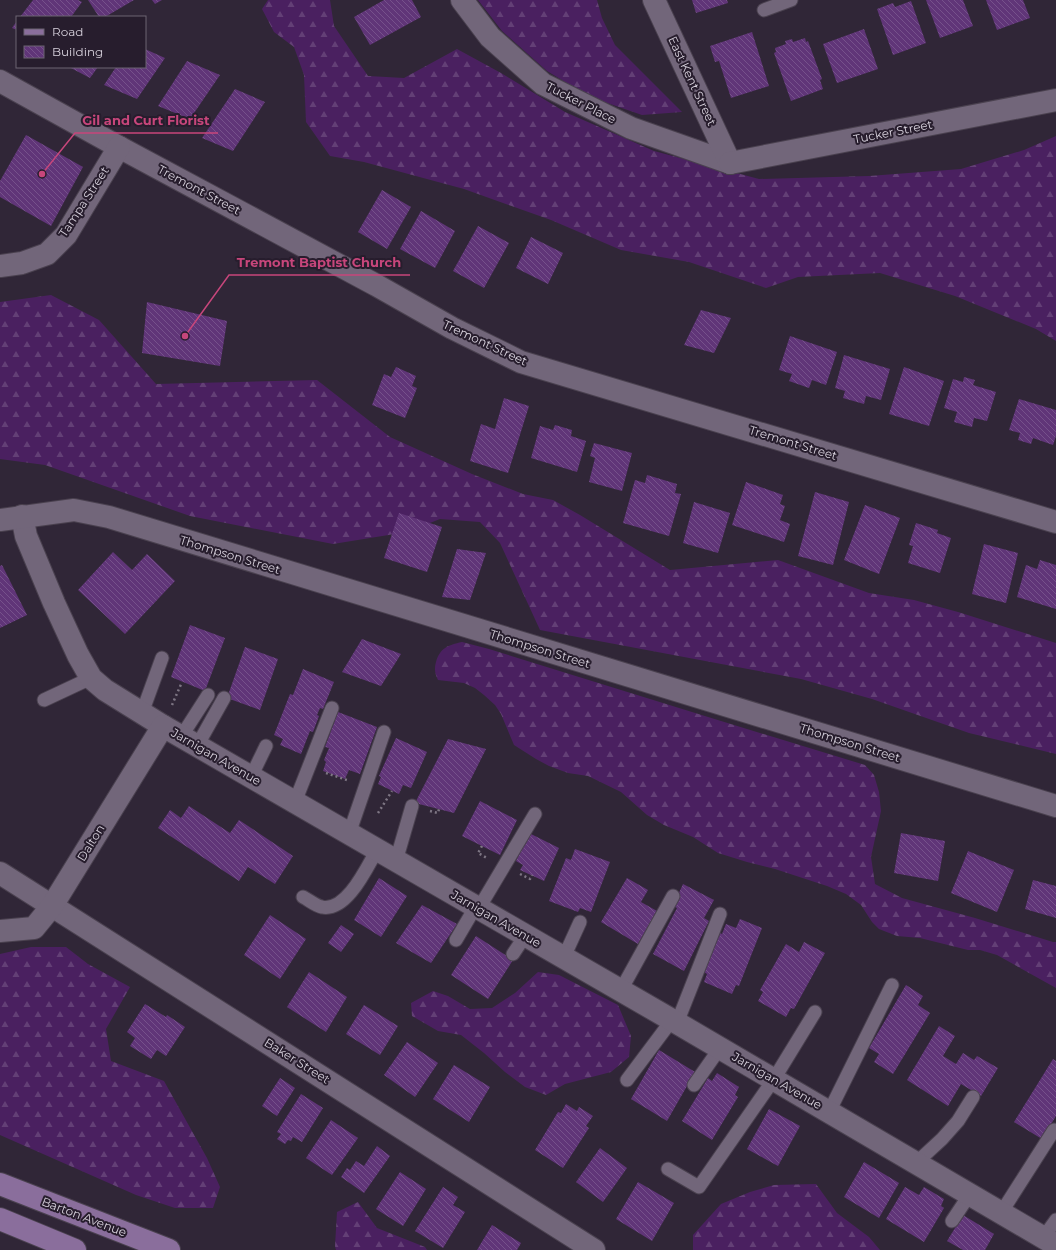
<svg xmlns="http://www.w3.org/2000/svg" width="1056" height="1250" font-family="Montserrat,sans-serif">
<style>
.forest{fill:url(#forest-firs)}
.building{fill:url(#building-back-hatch)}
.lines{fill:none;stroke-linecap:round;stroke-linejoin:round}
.lane-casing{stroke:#4a414f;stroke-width:15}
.street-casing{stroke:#4a414f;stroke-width:24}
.primary-casing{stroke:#4a414f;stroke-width:24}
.path{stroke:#7e7684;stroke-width:2.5;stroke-dasharray:2 3;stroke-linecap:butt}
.lane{stroke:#72667a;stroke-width:13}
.street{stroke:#72667a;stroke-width:22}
.primary{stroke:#8a6e9c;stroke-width:22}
.labels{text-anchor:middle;stroke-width:4;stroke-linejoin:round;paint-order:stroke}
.street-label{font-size:12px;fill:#d7d1dc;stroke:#271d2d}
.leader{fill:none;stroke:#c7467b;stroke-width:1.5}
.callout-dot{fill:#c7467b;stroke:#271d2d;stroke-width:1.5}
.callout-label{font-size:13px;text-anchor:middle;font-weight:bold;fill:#c7467b;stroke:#271d2d;stroke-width:4;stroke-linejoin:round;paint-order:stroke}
</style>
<defs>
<pattern id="forest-firs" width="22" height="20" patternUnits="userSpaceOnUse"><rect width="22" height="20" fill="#4a2060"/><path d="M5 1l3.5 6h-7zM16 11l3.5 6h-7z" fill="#633f76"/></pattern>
<pattern id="building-back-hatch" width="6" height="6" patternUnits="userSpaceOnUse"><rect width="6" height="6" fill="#603578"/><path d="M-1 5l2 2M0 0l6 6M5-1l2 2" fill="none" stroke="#76518b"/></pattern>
</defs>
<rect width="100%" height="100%" fill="#302637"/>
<g class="forest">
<path d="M268,0H330L334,26L368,76L404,78L457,49L501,73L565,112L654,151L759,179L869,176L961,169L1024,150L1056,136V341L1036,329L955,296L880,273L798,277L766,288L689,262L621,250L551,220L464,189L364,162L330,156L306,122L304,75L294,47L274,32L262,9Z"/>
<path d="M478,0H597L602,18L615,45L682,112L642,115L590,97L547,71L502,31Z"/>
<path d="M51,295L99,320L156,384L317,380L390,437L472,474L523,494L553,500L580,515L670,570L778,560L869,593L914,600L958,612L1056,643V754L969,733L872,699L801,679L540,630L500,543L480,522L440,519L407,532L333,544L190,516L45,465L0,459V302Z"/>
<path d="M462,642L489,649L721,721L865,765L874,775L879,792L881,811L871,857L875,884L902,898L975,918L1053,942H1056V988L997,955L980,950H968L920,938L897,936L879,929L872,922L861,905L846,894L827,886L775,869L747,862L718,853L693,837L664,825L647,815L621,792L588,776L568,773L549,766L536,759L514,745L501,714L495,705L484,695L475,688L464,683L438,680C435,674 434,669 436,662C440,648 448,645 462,642Z"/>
<path d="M31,947H66L88,964L130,987L106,1029L111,1061L164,1081L207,1158L220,1187L213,1208H175L136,1195L0,1135V954Z"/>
<path d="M538,972L559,975L618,1005L631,1036L629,1057L611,1072L565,1084L546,1095L525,1087L505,1072L484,1053L461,1035L438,1031L412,1016L411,1003L433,991L448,996L470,1009L492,1008L515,993Z"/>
<path d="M816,1184L837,1213L869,1237L880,1250H693V1235L721,1204L750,1192L774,1185Z"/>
<path d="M358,1202L377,1228L425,1247L427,1250H336L335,1246L337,1212Z"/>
</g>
<g class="building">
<path d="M33,0H78L82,2L71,17H20Z"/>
<path d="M88,0H134L105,17H99Z"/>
<path d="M152,0H162L155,4Z"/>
<path d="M384,0H412L421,17L370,45L354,17Z"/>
<path d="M692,0H727L728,3L696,13Z"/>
<path d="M926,0H963L973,26L940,38Z"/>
<path d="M986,0H1023L1030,18L997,30Z"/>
<path d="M911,1L926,43L893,55L877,9L893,3L895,7Z"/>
<path d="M17,21V30L12,28Z"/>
<path d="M864,29L878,69L837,83L823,44Z"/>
<path d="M752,32L769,86L731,98L719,61L715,62L710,46Z"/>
<path d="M805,38L806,42L808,41L822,79L820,80L823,89L791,101L774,53L776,52L775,48L786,44L785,41L792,39L793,42Z"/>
<path d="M145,49L165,58L137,99L104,85L116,67H145Z"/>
<path d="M187,61L220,75L190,119L158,106Z"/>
<path d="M69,67H98L90,78Z"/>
<path d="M235,89L265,102L233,151L202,138Z"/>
<path d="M26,135L83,167L51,226L0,197V181Z"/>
<path d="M382,190L411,207L387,249L358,232Z"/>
<path d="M421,211L455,231L435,268L400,249Z"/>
<path d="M478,226L509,243L484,288L453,271Z"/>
<path d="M531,237L563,253L548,284L516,268Z"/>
<path d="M147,302L227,321L220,366L142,353Z"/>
<path d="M701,310L731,318L714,353L684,345Z"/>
<path d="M790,336L837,352L826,385L812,380L809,388L789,381L792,374L779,370Z"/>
<path d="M844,355L890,369L881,400L866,396L864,404L843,398L845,391L835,388Z"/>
<path d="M396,367L416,376L412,386L417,388L405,418L372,405L384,374L391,377Z"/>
<path d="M904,367L944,381L929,426L889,414Z"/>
<path d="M964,377L975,380L973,385L996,392L987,421L974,418L972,427L954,422L957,412L944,408L953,379L963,382Z"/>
<path d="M504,398L529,406L508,473L470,461L481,424L495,429Z"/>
<path d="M1019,399L1056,410V436L1053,445L1033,438L1031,444L1018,440L1020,433L1009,430Z"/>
<path d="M555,425L572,430L571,436L586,441L577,472L531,458L540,426L553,430Z"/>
<path d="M594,443L632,453L622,491L589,482L595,458L590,456Z"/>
<path d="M647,475L677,484L675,493L681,494L669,536L623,523L635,480L645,483Z"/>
<path d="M746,482L783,495L780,504L785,506L780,520L790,524L784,542L732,525Z"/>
<path d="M815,492L849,502L833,565L798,556Z"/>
<path d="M694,502L730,513L718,553L683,543Z"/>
<path d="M865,505L900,518L879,574L844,560Z"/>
<path d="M399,513L442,527L427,572L384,558Z"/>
<path d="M916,523L938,530L937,533L951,538L940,573L908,563L913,546L909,545Z"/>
<path d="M984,544L1018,553L1006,603L972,594Z"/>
<path d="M457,549L486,553L470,600L442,597Z"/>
<path d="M113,552L132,570L147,554L175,581L125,634L78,590Z"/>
<path d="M1040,560L1056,565V609L1017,597L1026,565L1037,569Z"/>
<path d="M2,565L27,615L0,628V566Z"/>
<path d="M190,625L225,638L205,691L171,677Z"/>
<path d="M362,639L401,654L381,686L342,672Z"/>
<path d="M245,647L278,659L260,710L227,698Z"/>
<path d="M303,669L334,682L323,709L320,708L317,715L319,716L313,732L310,731L301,754L280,745L283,739L274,735L290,694L293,695Z"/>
<path d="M338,712L377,727L360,774L349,770L345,779L323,771L326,762L324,760L329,748L325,747Z"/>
<path d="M396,738L427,752L411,788L403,785L399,794L378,784L381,777L379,776Z"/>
<path d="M448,739L486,749L454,813L415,803Z"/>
<path d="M480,801L517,820L500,855L462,836Z"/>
<path d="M189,806L230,833L239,820L293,856L275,884L248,867L239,881L158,828L170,810L181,818Z"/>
<path d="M529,833L559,848L544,881L520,870L523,865L516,861Z"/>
<path d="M901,833L945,841L938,881L894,873Z"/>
<path d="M575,849L610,862L591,912L580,908L578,912L549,901L566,858L571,860Z"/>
<path d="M968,851L1014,870L997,912L951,893Z"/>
<path d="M379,878L407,896L381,937L354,920Z"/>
<path d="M627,878L648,890L641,902L657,911L638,944L601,922Z"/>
<path d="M1033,880L1056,886V918L1025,909Z"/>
<path d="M683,884L714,900L704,918L709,921L684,971L653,954L677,908L673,906Z"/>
<path d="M422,905L457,924L431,963L396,943Z"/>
<path d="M270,915L306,939L280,979L244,955Z"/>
<path d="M740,919L762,928L739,986L736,985L732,994L704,982L707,974L704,972L712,952L707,950L713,934L719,937L720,933L722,934L726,924L736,928Z"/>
<path d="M341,925L354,934L341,952L328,943Z"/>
<path d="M476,936L513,960L488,999L451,975Z"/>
<path d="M804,942L825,953L794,1009L791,1008L786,1017L758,1001L763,992L760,990L786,944L799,952Z"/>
<path d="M309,972L347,997L326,1032L287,1007Z"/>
<path d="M906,985L923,996L918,1005L930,1013L893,1074L874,1062L879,1054L869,1048Z"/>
<path d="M145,1004L166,1017L167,1015L185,1027L166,1056L157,1050L151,1059L130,1046L135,1038L127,1032Z"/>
<path d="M364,1005L398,1026L380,1055L346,1034Z"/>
<path d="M939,1026L955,1036L943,1056L956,1064L963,1053L974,1060L977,1056L998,1068L981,1096L961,1084L948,1106L907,1080Z"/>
<path d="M407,1042L438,1063L415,1097L384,1075Z"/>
<path d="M659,1050L695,1072L667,1121L631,1099Z"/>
<path d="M1053,1059L1056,1061V1116L1042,1139L1014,1122Z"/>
<path d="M454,1065L490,1087L469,1122L433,1099Z"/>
<path d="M717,1073L739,1087L735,1095L738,1097L712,1140L682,1121L708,1078L712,1081Z"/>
<path d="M280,1078L295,1088L277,1116L262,1106Z"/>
<path d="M301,1094L323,1108L302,1142L293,1137L291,1141L288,1140L285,1144L277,1139L281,1134L277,1132Z"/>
<path d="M566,1104L577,1111L579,1107L593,1116L586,1126L589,1128L563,1168L535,1150L558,1112L561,1113Z"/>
<path d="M769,1109L800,1126L778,1166L747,1149Z"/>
<path d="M331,1120L358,1138L332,1175L306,1158Z"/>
<path d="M377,1146L390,1156L364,1193L341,1177L347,1168L350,1170L356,1161L364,1166Z"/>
<path d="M600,1148L627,1168L603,1202L576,1182Z"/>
<path d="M864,1162L899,1183L879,1218L844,1197Z"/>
<path d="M400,1172L426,1189L403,1226L376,1209Z"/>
<path d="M638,1182L674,1203L652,1241L616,1219Z"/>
<path d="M443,1187L458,1197L453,1205L465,1212L443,1248L415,1231Z"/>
<path d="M905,1187L919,1195L924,1187L944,1199L941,1206L944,1208L924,1242L886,1219Z"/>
<path d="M963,1215L994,1234L985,1250H963L947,1241Z"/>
<path d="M492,1225L521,1243L517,1250H477Z"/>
</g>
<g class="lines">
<defs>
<g id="lane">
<path d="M764,10L791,0"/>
<path d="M44,700L91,678"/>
<path d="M142,713L162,658"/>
<path d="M181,737L208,695"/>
<path d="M197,746L224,698"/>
<path d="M251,777L266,746"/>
<path d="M295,802L332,708"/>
<path d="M349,834L384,732"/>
<path d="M396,861L412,806"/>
<path d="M303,897C309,900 316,906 322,907C347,912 367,867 377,850"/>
<path d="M479,908L535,814"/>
<path d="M456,940L476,906"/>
<path d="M513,954L525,936"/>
<path d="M564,957L580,922"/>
<path d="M621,990L673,896"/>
<path d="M677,1023L720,914"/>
<path d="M627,1080L672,1020"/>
<path d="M694,1085L720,1048"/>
<path d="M829,1112L892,985"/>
<path d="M916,1163L942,1139L958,1121L973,1097"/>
<path d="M668,1169L699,1187L774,1079L815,1012"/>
<path d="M1001,1213L1054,1130"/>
<path d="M952,1221L970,1194"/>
<path d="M1043,1238L1056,1220"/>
</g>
<g id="street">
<path d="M462,0L490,37L543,84L631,128L730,163"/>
<path d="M654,0L730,163"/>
<path d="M0,81L119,147L376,285L452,328L521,362L1056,522"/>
<path d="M730,163L1056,100"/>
<path d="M0,266L22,263L47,254L66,235L119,147"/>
<path d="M22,516L26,536L54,603L78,655L91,678L105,690L163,726L672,1020L1056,1245"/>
<path d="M0,520L74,510L109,517L1056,806"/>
<path d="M0,873L594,1250"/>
<path d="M0,931L34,928L52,906L163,726"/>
</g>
<g id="primary">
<path d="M0,1184L169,1250"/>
<path d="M0,1219L75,1250"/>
</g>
</defs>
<use href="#lane" class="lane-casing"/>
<use href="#street" class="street-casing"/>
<use href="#primary" class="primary-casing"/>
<g class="path">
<path d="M172,705L182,682"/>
<path d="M326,773L347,780"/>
<path d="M430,811L438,813L439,809"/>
<path d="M378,813L392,791"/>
<path d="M482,846L478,853L487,858"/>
<path d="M520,874L530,879L532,875"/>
</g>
<use href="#lane" class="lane"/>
<use href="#street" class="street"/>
<use href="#primary" class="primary"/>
</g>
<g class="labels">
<g class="street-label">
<text transform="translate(692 81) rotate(65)" y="4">East Kent Street</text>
<text transform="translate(581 103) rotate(27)" y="4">Tucker Place</text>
<text transform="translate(893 132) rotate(-11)" y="4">Tucker Street</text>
<text transform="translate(199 190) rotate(28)" y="4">Tremont Street</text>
<text transform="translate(84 202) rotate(-57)" y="4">Tampa Street</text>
<text transform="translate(485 343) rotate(25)" y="4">Tremont Street</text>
<text transform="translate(793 443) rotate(17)" y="4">Tremont Street</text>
<text transform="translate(230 555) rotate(17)" y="4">Thompson Street</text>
<text transform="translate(540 649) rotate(17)" y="4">Thompson Street</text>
<text transform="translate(850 743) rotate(17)" y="4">Thompson Street</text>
<text transform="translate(216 757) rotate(30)" y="4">Jarnigan Avenue</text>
<text transform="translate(91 843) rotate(-58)" y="4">Dalton</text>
<text transform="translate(496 919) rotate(30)" y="4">Jarnigan Avenue</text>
<text transform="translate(297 1061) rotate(32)" y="4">Baker Street</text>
<text transform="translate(777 1081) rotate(30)" y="4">Jarnigan Avenue</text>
<text transform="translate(84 1217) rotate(21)" y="4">Barton Avenue</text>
</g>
</g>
<path class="leader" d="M42 174L75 133H218M185 336L229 275H410"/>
<g class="callout-dot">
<circle cx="42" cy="174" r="4"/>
<circle cx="185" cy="336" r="4"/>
</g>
<g class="callout-label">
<text x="146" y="125">Gil and Curt Florist</text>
<text x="319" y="267">Tremont Baptist Church</text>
</g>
<rect x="16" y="16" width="130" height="52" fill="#271d2d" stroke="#6d6573"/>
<rect x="24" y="29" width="20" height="6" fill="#8a6e9c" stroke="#6d6573"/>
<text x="52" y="36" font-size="12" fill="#d7d1dc">Road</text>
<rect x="24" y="46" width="20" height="12" fill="url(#building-back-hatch)" stroke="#6d6573"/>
<text x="52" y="56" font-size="12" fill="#d7d1dc">Building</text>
</svg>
